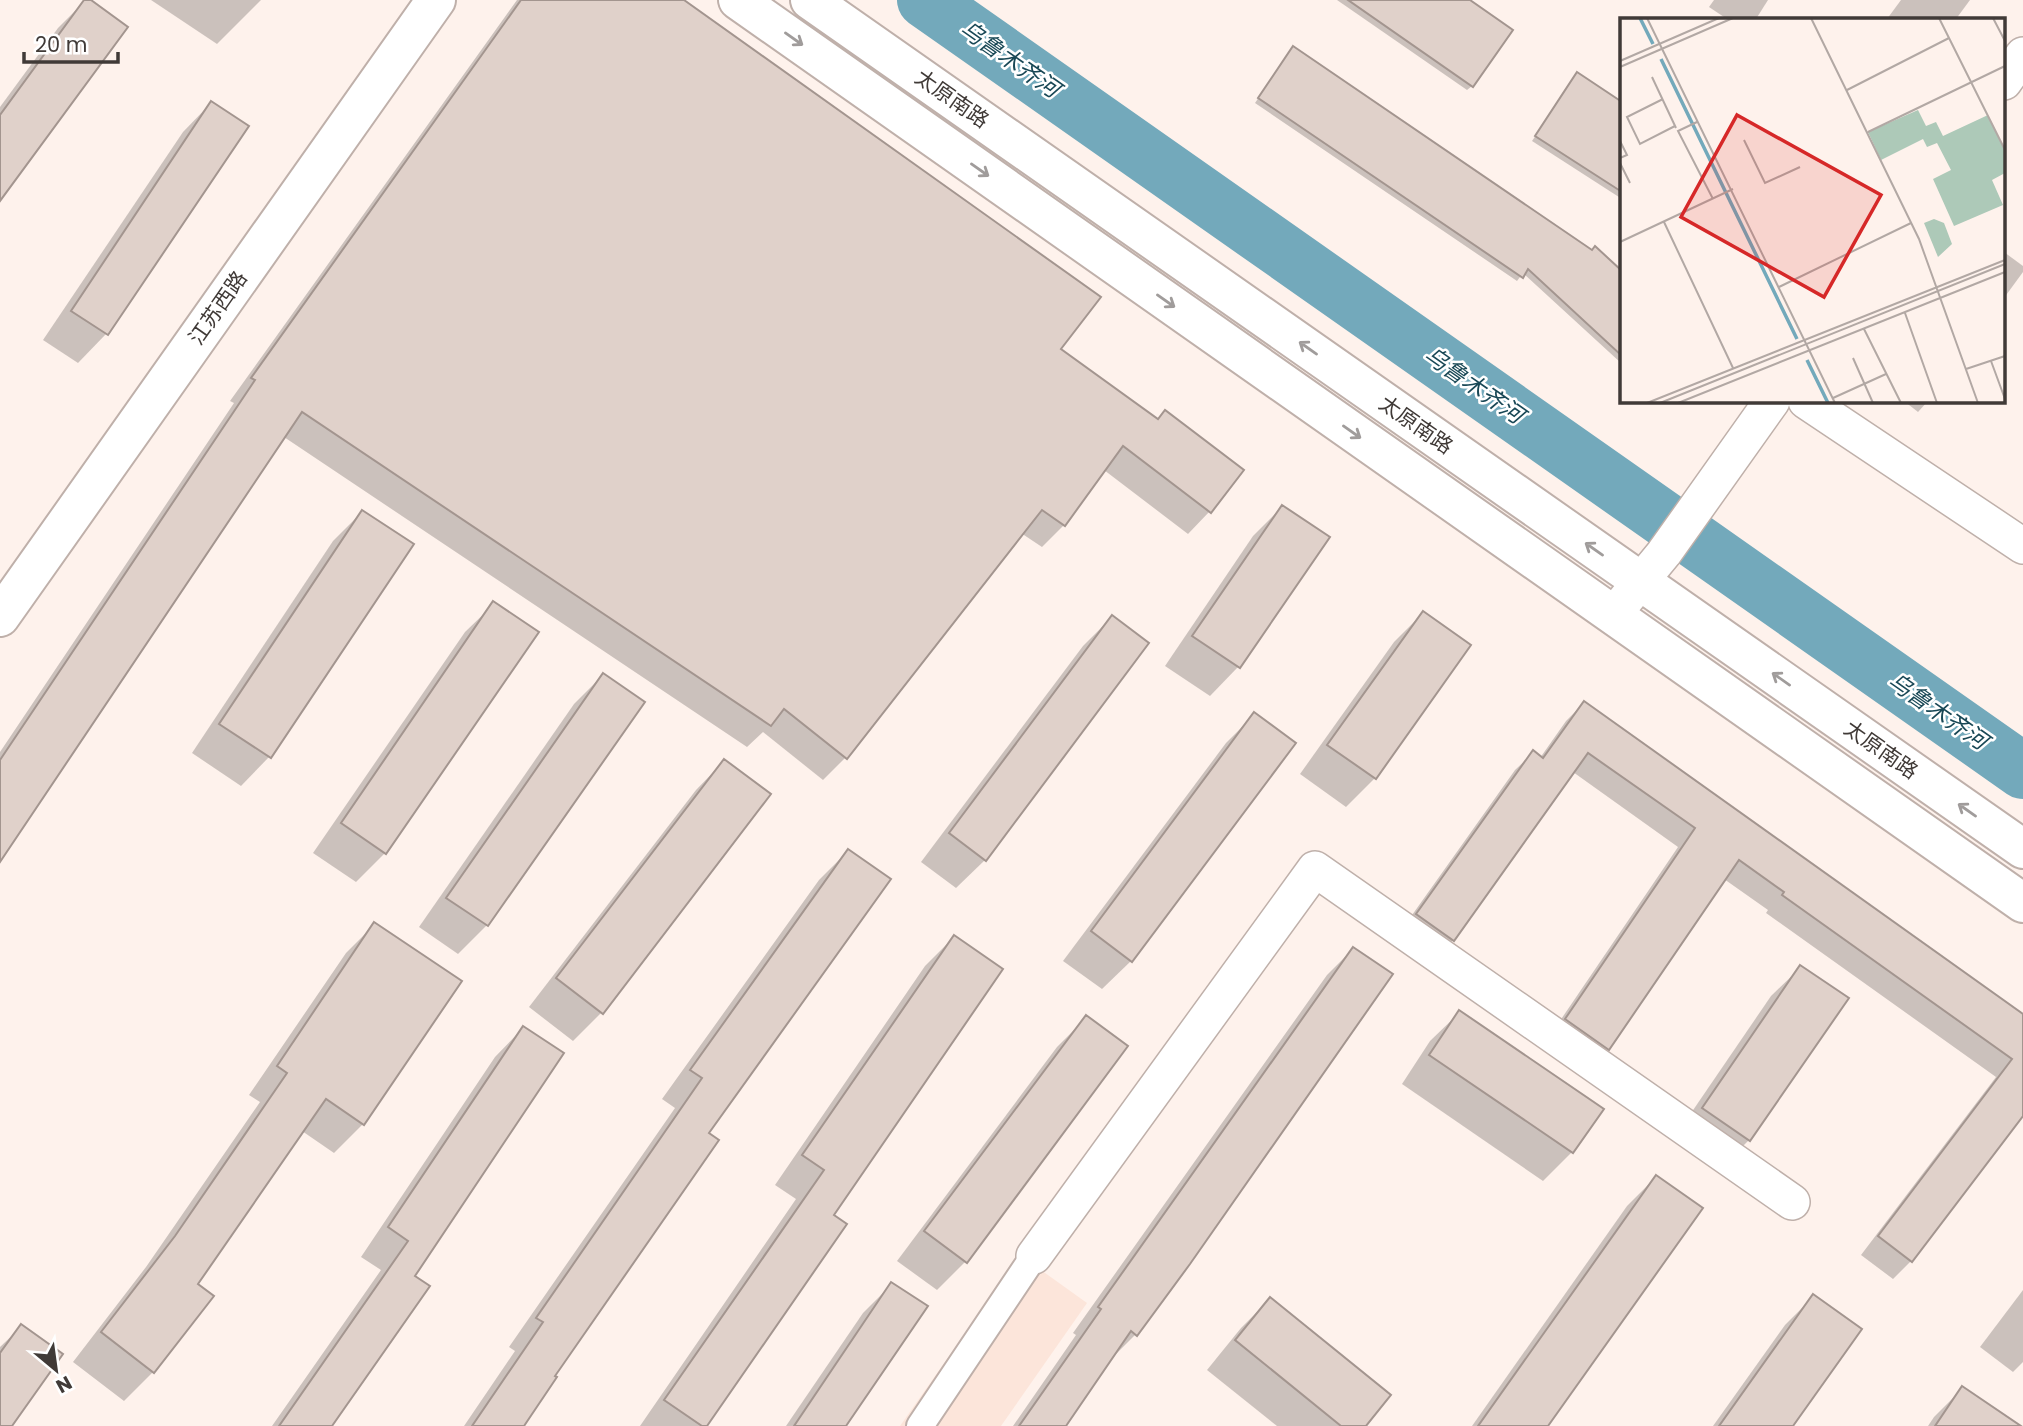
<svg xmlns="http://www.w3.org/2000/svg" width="2023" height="1426" font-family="Poppins,'Noto Sans SC',sans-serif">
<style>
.built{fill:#fce5da}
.shadow{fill:#0003}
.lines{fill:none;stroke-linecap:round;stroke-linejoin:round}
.river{stroke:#73a9bb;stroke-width:56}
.building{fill:#e0d1ca;stroke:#a3958f;stroke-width:2}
.pedestrian-casing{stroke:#bfb0aa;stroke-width:30}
.minor-casing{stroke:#bfb0aa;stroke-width:38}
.tertiary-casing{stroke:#bfb0aa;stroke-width:42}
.secondary-casing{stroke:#bfb0aa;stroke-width:42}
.pedestrian{stroke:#fff;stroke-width:26}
.minor{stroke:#fff;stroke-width:35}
.tertiary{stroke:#fff;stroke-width:38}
.secondary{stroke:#fff;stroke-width:38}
.oneway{stroke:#a09c9b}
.labels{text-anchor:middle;stroke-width:5;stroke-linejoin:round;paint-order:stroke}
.street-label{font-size:21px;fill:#403a37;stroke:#fff}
.water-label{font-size:23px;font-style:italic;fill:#194856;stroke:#fff}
.inset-river{fill:none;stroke:#73a9bb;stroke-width:3.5}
.inset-road{fill:none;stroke:#b2a8a4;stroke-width:2}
.view{fill:#d62828;fill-opacity:0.15;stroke:#d62828;stroke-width:3.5}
.inset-edge{fill:none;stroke:#403a37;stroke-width:3.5}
</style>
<rect width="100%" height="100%" fill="#fef2ec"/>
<path class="built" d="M1020,1255L1087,1303L1001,1426H900Z"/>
<g class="shadow">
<path d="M86,0H88L0,198V107L58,28Z"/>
<path d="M151,0H261L217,44Z"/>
<path d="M517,0H681L1059,350L1210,511L1188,534L1104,470L1064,525L1042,547L1021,533L846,757L823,780L763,732L747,747L284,437L0,859V752L234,403L230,401Z"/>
<path d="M1337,0H1467L1472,86L1467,90Z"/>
<path d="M1714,0H1768L1756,19H1727L1709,7Z"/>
<path d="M1901,0H1970L1956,19H1887Z"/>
<path d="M1289,53L1592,252L1595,249L1622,273V361L1621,363L1523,273L1517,281L1255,103Z"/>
<path d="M1577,75L1622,104V199L1532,141Z"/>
<path d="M211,103L246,127L106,334L78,363L43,340L183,132Z"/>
<path d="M2004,252L2023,266V272L2004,298Z"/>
<path d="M1904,401H1928L1918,412Z"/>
<path d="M1282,507L1327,538L1238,667L1210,696L1165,666L1253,536Z"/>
<path d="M362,512L411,545L269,757L241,786L192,753L333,541Z"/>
<path d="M494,604L536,633L385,853L356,882L313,853L465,632Z"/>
<path d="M1423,613L1468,646L1375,778L1346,807L1300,774L1394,642Z"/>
<path d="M1112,617L985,860L956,888L921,862L1083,646Z"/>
<path d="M603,675L642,702L487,925L458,954L419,927L574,704Z"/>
<path d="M1584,703L2023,1016V1113L1911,1261L1893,1279L1861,1255L1996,1077L1766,913L1768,910L1724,879L1608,1049L1591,1066L1549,1037L1678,847L1573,772L1453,940L1435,957L1400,932L1515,770L1533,753L1540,758L1566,721Z"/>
<path d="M1255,714L1131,961L1102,989L1063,961L1226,743Z"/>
<path d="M724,761L602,1012L573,1041L529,1007L696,790Z"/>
<path d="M848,851L706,1134L522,1426H464L515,1351L509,1347L675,1108L662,1099L819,880Z"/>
<path d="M375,924L363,1124L334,1153L302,1131L196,1284L211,1296L153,1372L124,1401L73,1362L146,1267L260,1102L249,1095L346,953Z"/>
<path d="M954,937L832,1215L705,1426H640L796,1199L775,1185L925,966Z"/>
<path d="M1353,949L1136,1334L1110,1360L1063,1426H1013L1076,1335L1073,1333L1327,975Z"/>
<path d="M1800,968L1846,999L1749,1140L1720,1169L1674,1138L1771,996Z"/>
<path d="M1459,1013L1572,1152L1543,1181L1402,1084L1430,1041Z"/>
<path d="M1086,1018L965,1262L937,1290L897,1261L1057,1047Z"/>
<path d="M523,1028L412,1276L330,1426H272L381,1270L361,1257L495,1057Z"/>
<path d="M1656,1177L1546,1426H1472L1627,1206Z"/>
<path d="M892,1284L845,1426H786L863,1313Z"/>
<path d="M2023,1290V1362L2013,1372L1980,1347Z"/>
<path d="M1813,1297L1791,1426H1713L1785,1325Z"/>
<path d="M1270,1299L1364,1426H1277L1207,1370L1241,1328Z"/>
<path d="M21,1327L10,1426H0V1347Z"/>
<path d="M1962,1389L1994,1426H1928L1934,1417Z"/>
</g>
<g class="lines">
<path class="river" d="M925,0L2023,771"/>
</g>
<g class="building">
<path d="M84,0H91L128,27L0,201V115Z"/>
<path d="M521,0H684L1101,297L1061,349L1158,419L1165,410L1244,470L1211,513L1123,446L1065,526L1042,510L847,759L784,709L771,726L302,412L0,862V760L255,380L251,378Z"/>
<path d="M1348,0H1470L1513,30L1473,87Z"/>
<path d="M1293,46L1592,250L1595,246L1622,271V356L1528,269L1523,278L1258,98Z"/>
<path d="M1577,72L1622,102V192L1535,136Z"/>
<path d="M211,101L249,126L108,335L71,311Z"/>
<path d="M1282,505L1330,537L1240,668L1192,636Z"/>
<path d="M362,510L414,544L271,758L219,724Z"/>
<path d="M493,601L539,632L386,854L341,823Z"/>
<path d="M1423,611L1471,645L1376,779L1327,745Z"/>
<path d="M1112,615L1149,643L986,861L949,833Z"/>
<path d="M603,673L645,702L488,926L446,898Z"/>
<path d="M1584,701L2023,1014V1116L1912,1262L1878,1236L2012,1059L1782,895L1784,892L1739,860L1609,1050L1565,1019L1695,828L1588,753L1454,941L1416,914L1533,750L1543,758Z"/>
<path d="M1254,712L1296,743L1132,962L1091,931Z"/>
<path d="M724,759L771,794L603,1014L556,978Z"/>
<path d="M848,849L891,879L709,1133L719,1140L555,1376L557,1377L524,1426H472L543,1322L536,1318L702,1078L690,1070Z"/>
<path d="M374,922L462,981L364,1125L326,1099L198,1284L214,1296L154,1373L101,1332L175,1236L287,1073L277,1066Z"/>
<path d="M954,935L1003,969L834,1215L847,1224L707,1426H702L664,1400L824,1170L802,1155Z"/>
<path d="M1353,947L1393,974L1190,1264L1137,1336L1131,1331L1066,1426H1019L1101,1309L1098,1307Z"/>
<path d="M1800,965L1849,998L1750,1141L1702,1108Z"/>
<path d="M1459,1010L1604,1109L1573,1153L1429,1055Z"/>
<path d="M1086,1015L1128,1046L967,1263L924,1231Z"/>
<path d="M523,1026L564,1053L415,1276L430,1286L332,1426H279L408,1241L388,1227Z"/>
<path d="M1656,1175L1703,1208L1548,1426H1478Z"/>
<path d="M891,1282L928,1306L846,1426H794Z"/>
<path d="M1813,1294L1862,1329L1793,1426H1719Z"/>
<path d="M1270,1297L1391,1395L1366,1426H1341L1235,1340Z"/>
<path d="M21,1324L63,1354L12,1426H0V1353Z"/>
<path d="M1962,1386L2021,1426H1935Z"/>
</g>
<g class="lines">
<defs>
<path id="pedestrian" d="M920,1426L1034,1256"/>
<g id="minor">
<path d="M2004,82L2023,55"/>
<path d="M1806,401L2023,546"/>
<path d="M1613,615L1664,553L1772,401"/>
<path d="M1034,1256L1315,869L1792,1202"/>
</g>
<path id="tertiary" d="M0,617L436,0"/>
<g id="secondary">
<path d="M738,0L2023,903"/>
<path d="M810,0L2023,849"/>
</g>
</defs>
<use href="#pedestrian" class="pedestrian-casing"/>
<use href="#minor" class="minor-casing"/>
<use href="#tertiary" class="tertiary-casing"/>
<use href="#secondary" class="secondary-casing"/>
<use href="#pedestrian" class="pedestrian"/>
<use href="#minor" class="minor"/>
<use href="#tertiary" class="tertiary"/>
<use href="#secondary" class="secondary"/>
</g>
<defs><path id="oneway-shaft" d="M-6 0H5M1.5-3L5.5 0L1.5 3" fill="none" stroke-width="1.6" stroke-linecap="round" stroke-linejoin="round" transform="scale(1.75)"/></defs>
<g class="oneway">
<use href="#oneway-shaft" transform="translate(794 39) rotate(35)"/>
<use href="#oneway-shaft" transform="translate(980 170) rotate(35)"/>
<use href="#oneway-shaft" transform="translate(1166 301) rotate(35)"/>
<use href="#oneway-shaft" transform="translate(1308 348) rotate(-145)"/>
<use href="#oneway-shaft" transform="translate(1352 432) rotate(35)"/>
<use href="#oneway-shaft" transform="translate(1594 549) rotate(-145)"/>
<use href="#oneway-shaft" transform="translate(1781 679) rotate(-145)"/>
<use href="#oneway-shaft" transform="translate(1967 810) rotate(-145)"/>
</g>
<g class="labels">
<g class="street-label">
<text transform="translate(952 99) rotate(35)" y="7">太原南路</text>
<text transform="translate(218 308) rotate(-55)" y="7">江苏西路</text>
<text transform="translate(1416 425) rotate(35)" y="7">太原南路</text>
<text transform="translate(1881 750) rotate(35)" y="7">太原南路</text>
</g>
<g class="water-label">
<text transform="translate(1010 59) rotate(35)" y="8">乌鲁木齐河</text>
<text transform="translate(1474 385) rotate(35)" y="8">乌鲁木齐河</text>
<text transform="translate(1938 711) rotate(35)" y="8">乌鲁木齐河</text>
</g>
</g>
<g transform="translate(1620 18)">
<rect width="385" height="385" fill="#fef2ec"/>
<path d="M298,92L306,108L316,104L323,118L368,97L385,132V155L372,162L383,187L334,208L313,161L331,152L317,125L307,129L303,121L261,142L248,114ZM314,201L324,205L332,226L318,239L304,205Z" fill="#adc9b8"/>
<path class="inset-river" d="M20,0L33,26M41,41L177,321M187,342L208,385"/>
<path class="inset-road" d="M27,0L215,385M191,0L299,221L358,385M319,0L385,132M373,0L385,23M0,43L99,0M0,49L113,0M32,59L56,110M227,72L329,20M43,81L7,99L20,126L55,108M77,104L58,113L93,181M248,114L385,48M124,122L145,165L180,149M0,123L7,137L0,140M0,145L10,165M44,204L113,350M0,224L113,171M159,269L291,205M285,295L317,385M244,311L281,385M233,340L253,385M371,343L385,381M346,351L385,338M213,380L266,356M27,385L385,242M40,385L385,246M58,385L385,254"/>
<path class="view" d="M117,97L261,177L204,279L61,199Z"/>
<rect width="385" height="385" class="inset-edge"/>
</g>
<g transform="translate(56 1370) rotate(151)" stroke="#ffffff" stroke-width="5" paint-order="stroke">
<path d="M0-5L12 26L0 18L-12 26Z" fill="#403a37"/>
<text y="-10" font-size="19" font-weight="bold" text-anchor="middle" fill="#403a37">N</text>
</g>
<path d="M24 52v10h94v-10" fill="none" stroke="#403a37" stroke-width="3.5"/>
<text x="35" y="52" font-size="21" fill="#403a37" stroke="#ffffff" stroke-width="5" paint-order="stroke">20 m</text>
</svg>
